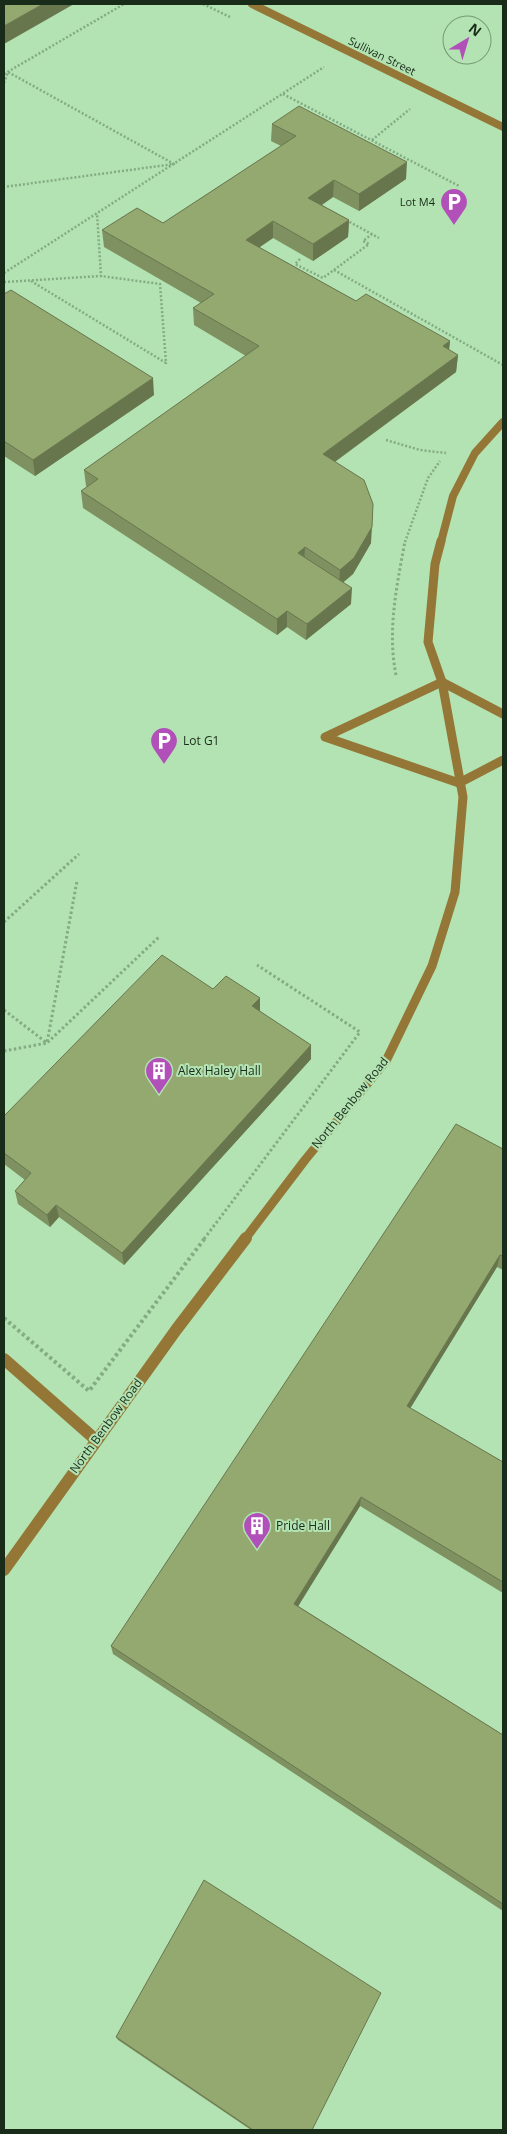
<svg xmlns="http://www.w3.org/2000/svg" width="507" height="2134" font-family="'Open Sans',sans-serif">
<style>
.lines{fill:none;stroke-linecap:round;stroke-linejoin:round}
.path-far2{stroke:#84ab84;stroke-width:2.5;stroke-dasharray:2 2;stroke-linecap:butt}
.path-far1{stroke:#84ab84;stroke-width:3;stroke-dasharray:2.5 2.5;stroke-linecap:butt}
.path{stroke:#84ab84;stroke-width:4;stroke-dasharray:3 3;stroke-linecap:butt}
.service{stroke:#947737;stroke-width:9}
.minor-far1{stroke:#947737;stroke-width:9}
.minor{stroke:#947737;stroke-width:12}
.tertiary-far2{stroke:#947737;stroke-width:8}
.tertiary-far1{stroke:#947737;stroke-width:9}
.tertiary{stroke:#947737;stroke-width:12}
.wall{fill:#7f9160}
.shaded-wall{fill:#68764e}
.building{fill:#94a970;stroke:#68764e}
.labels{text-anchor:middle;stroke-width:4;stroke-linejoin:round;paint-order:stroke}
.far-street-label{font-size:11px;fill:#192c1a;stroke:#b3e3b3}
.far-poi-label{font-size:11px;fill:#192c1a;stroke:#b3e3b3;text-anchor:end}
.poi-label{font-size:12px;fill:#192c1a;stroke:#b3e3b3;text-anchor:start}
.street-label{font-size:12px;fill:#192c1a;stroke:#b3e3b3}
</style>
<rect width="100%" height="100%" fill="#b3e3b3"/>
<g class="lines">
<g class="path-far2">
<path d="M203,4L230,17"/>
<path d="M4,74L124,4"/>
<path d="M4,83L8,72L174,164L4,187"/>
<path d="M283,94L459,186"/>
<path d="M372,140L410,109"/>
<path d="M346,220L379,238"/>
<path d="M300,259L295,264L323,278L369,244L363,241L372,234"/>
<path d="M334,270L503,365"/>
<path d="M4,273L324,67"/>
<path d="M31,281L166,363L160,284L101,276"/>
<path d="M4,282L101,276L97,213"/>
<path d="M386,440L420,450L446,453"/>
<path d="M405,542L428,478L440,461"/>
</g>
<g class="path-far1">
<path d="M396,675C387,630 397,585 405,541"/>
<path d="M4,922L79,854"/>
<path d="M4,1010L47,1043L159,937"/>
<path d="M4,1051L47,1043L77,881"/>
<path d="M204,1239L360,1032L257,965"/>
</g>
<path class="path" d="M4,1318L89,1391L205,1238"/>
<path class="service" d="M442,682L325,737L459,783"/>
<g class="minor-far1">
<path d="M442,682L503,714"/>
<path d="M459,783L503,760"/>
</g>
<path class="minor" d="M4,1359L96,1440"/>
<g class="tertiary-far2">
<path d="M252,4L503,127"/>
<path d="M441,542L453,496L475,453L503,422"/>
</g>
<path class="tertiary-far1" d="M245,1239L305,1160L386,1061L432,966L455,892L463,797L442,682L428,642L435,564L441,541"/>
<path class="tertiary" d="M4,1570L176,1330L246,1238"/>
</g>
<g class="wall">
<path d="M272,124L406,179L359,211L333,197L322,205L349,220L348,237L313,261L273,238L259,247L356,301L450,341L449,350L458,355L456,372L335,462L371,543L353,574L343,582L351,604L306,640L287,627L277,635L83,508L81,491L87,487L86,486L84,470L246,356L194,325L193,308L201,303L104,247L102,230L163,223L281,146L271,141Z"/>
<path d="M4,294L154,395L35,476L4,456Z"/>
<path d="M213,989L260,1012L311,1045V1059L124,1265L59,1217L50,1227L18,1204L15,1191L25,1180L4,1164V1116Z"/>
<path d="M503,1149V1270L497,1267L410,1408L503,1462V1593L360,1506L298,1606L503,1735V1911L113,1654L111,1646Z"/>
<path d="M116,2037L312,2130H251L118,2040Z"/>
</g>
<g class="shaded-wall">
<path d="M43,4H74L4,44V26Z"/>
<path d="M407,162L406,179L359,211V194Z"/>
<path d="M334,180L333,197L307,215L308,198Z"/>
<path d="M349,220L348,237L313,261V244Z"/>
<path d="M273,221V238L246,257V240Z"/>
<path d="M450,341L448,358L443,346Z"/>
<path d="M458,355L456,372L322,471L323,454Z"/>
<path d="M153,378L154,395L35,476L33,460Z"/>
<path d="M372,527L371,543L353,574L339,586L340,570Z"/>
<path d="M305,547L304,564L298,553Z"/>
<path d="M352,588L351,604L306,640L307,624Z"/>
<path d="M287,611V627L277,635V619Z"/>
<path d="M260,998V1012L252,1006Z"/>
<path d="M311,1045V1059L124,1265L122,1253Z"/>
<path d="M56,1205L59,1217L50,1227L47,1215Z"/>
<path d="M500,1255L497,1267L405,1417L407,1406Z"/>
<path d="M361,1497L360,1506L294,1613V1604Z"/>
</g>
<g class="building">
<path d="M4,4H43L4,26Z"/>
<path d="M299,106L407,162L359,194L334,180L308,198L349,220L313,244L273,221L246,240L356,301L366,294L450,341L443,346L458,355L323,454L364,480L373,504L372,527L354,558L340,570L305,547L298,553L352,588L307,624L287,611L277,619L81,491L98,479L84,470L259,346L193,308L214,294L102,230L137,208L163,223L296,136L272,124Z"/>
<path d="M11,290L153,378L33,460L4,441V294Z"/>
<path d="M162,955L213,989L226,976L260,998L252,1006L311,1045L122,1253L56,1205L47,1215L15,1191L31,1173L4,1153V1116Z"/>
<path d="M456,1124L503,1149V1256L500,1255L407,1406L503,1462V1582L361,1497L294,1604L503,1735V1904L111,1646Z"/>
<path d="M204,1880L381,1993L312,2130H253L116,2037Z"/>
</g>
<defs>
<symbol id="parking-pin" viewBox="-11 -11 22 30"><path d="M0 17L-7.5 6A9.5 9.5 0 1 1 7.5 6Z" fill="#b150b8" stroke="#b3e3b3"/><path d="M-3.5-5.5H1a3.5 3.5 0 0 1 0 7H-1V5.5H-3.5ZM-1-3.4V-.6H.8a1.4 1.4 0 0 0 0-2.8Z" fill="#fff"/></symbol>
<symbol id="building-pin" viewBox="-11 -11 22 30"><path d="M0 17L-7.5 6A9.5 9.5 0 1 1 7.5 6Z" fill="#b150b8" stroke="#b3e3b3"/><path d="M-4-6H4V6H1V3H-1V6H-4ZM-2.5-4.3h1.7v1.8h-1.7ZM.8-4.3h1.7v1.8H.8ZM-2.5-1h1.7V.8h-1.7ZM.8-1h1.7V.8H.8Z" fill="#fff"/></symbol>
</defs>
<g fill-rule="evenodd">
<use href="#parking-pin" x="438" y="186" width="32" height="43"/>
<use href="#parking-pin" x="148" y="725" width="32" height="43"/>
<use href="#building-pin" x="143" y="1055" width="32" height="43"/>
<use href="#building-pin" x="241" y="1510" width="32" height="43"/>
</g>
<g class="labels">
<g class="far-street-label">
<text transform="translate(382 56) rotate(26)" y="4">Sullivan Street</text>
</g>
<g class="far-poi-label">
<text x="435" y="206">Lot M4</text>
</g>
<g class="poi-label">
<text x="183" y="745">Lot G1</text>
<text x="178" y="1075">Alex Haley Hall</text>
<text x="276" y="1530">Pride Hall</text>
</g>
<g class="street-label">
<text transform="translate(350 1103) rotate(-51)" y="4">North Benbow Road</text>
<text transform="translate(106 1426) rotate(-54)" y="4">North Benbow Road</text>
</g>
</g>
<rect width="507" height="2134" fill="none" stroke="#192c1a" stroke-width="10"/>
<g transform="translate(467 40) rotate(38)"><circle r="24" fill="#b3e3b3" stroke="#759a76"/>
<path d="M0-4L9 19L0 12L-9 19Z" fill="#b150b8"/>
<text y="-8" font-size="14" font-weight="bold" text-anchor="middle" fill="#192c1a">N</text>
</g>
</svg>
